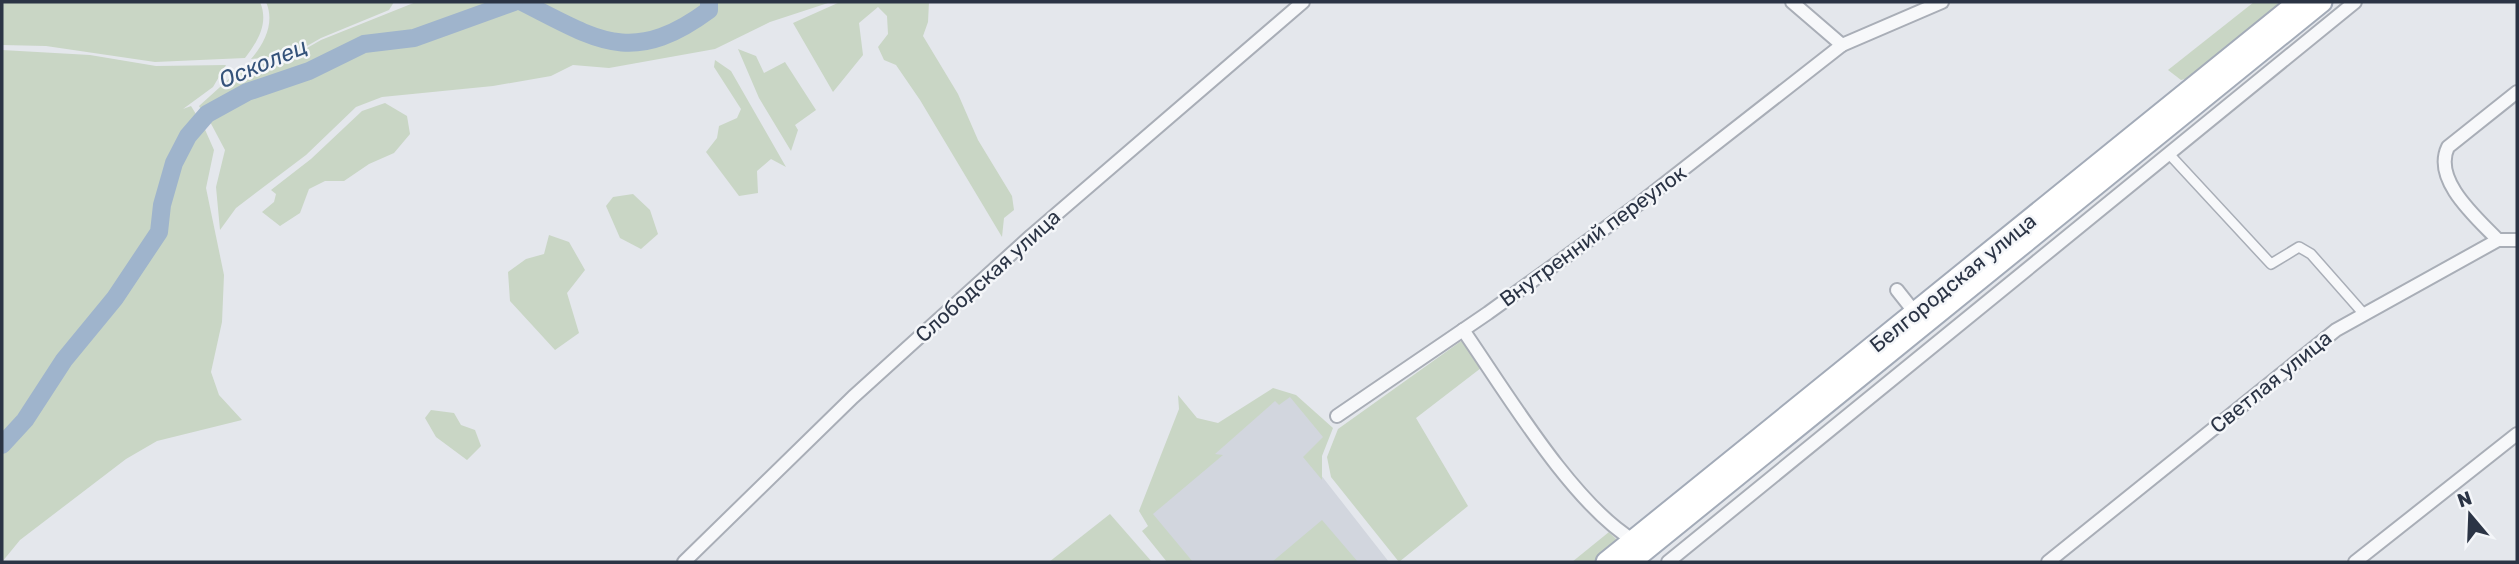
<svg xmlns="http://www.w3.org/2000/svg" width="2519" height="564" font-family="Rubik,sans-serif">
<style>
.built{fill:#d2d6de}
.green{fill:#c9d6c5}
.lines{fill:none;stroke-linecap:round;stroke-linejoin:round}
.river{stroke:#9fb4cc;stroke-width:18}
.pedestrian-casing{stroke:#a9aeb7;stroke-width:12}
.minor-casing{stroke:#a9aeb7;stroke-width:16}
.primary-casing{stroke:#a3abb8;stroke-width:23}
.pedestrian{stroke:#f7f8fa;stroke-width:9}
.minor{stroke:#f7f8fa;stroke-width:12}
.primary{stroke:#fff;stroke-width:19}
.labels{text-anchor:middle;stroke-width:5;stroke-linejoin:round;paint-order:stroke}
.street-label{font-size:21px;fill:#2b3445;stroke:#f4f6f9}
.water-label{font-size:23px;font-style:italic;fill:#34527a;stroke:#f4f6f9}
</style>
<rect width="100%" height="100%" fill="#e4e7ec"/>
<path class="built" d="M1280,394L1295,396L1328,435L1317,470L1389,562H1183L1141,513Z"/>
<g class="green">
<path d="M2,2H260C269,23 258,41 245,58L155,62L46,46L2,45Z"/>
<path d="M266,2H394L389,10L321,38L293,54L251,59C265,43 275,22 266,2Z"/>
<path d="M503,2L414,34L362,41L306,68L245,89L204,114L199,106L240,69L276,61L253,62L293,56L321,40L416,2Z"/>
<path d="M518,2C536,8 553,21 570,29C624,55 664,45 710,10L712,2H831L770,22L715,49L609,68L573,65L551,76L493,86L382,97L356,107L306,155L236,208L220,230L216,187L225,150L208,118L249,96L275,84L310,75L365,47L415,40Z"/>
<path d="M529,2H708V9C698,15 690,23 680,28C626,53 577,28 529,2Z"/>
<path d="M840,2H929L928,22L923,36L958,94L978,140L1012,196L1014,210L1004,218L1002,237L920,100L896,65L884,60L878,47L888,34L887,16L878,7L859,23L863,55L833,92L793,23Z"/>
<path d="M2254,2H2283L2188,78L2181,80L2168,70Z"/>
<path d="M738,49L756,56L764,73L785,62L816,110L795,125L798,130L791,151L759,98Z"/>
<path d="M2,50L90,55L156,66L226,65L213,87L183,109L191,106L199,119L180,138L169,162L155,231L112,296L60,358L21,419L2,440Z"/>
<path d="M715,60L731,71L786,167L771,159L757,171L758,193L739,196L706,152L717,138L719,126L737,118L741,109L714,67Z"/>
<path d="M385,103L407,116L410,134L394,153L369,164L344,181H325L309,189L300,213L280,226L262,212L274,202L276,194L271,190L311,159L362,111Z"/>
<path d="M203,125L214,150L206,188L224,275L222,322L211,372L219,395L242,420L157,441L126,459L20,540L2,562V450L28,422L66,362L118,301L163,234L175,175L189,145Z"/>
<path d="M633,194L650,210L658,234L641,249L620,238L606,206L613,197Z"/>
<path d="M549,235L569,242L585,270L567,293L579,333L555,350L510,301L508,272L526,259L544,254Z"/>
<path d="M1464,339L1481,368L1416,418L1468,506L1399,562L1331,477L1327,457L1338,429Z"/>
<path d="M1273,388L1296,395L1333,428L1322,456V480L1303,457L1323,437L1290,397L1279,405L1275,401L1215,454L1223,455L1153,514L1193,562H1167L1142,531L1148,526L1139,511L1179,409L1178,395L1197,418L1218,423Z"/>
<path d="M431,410L454,413L461,425L475,430L481,446L467,460L436,437L425,418Z"/>
<path d="M1110,514L1152,562H1049Z"/>
<path d="M1322,520L1358,562H1272Z"/>
<path d="M1609,532L1618,541L1616,548L1595,562H1572Z"/>
</g>
<g class="lines">
<g class="river">
<path d="M522,2C597,40 632,67 709,10V2"/>
<path d="M2,445L25,420L64,360L115,298L159,232L162,205L174,163L188,136L207,114L247,92L309,71L364,44L414,38L514,2"/>
</g>
<defs>
<path id="pedestrian" d="M2170,155L2271,264L2299,247L2311,254L2363,313"/>
<g id="minor">
<path d="M1792,2L1842,45"/>
<path d="M2498,240C2477,218 2432,180 2448,147L2517,92"/>
<path d="M1897,290L1916,314"/>
<path d="M1463,330C1506,392 1571,502 1633,540"/>
<path d="M1337,416L1488,313L1640,203L1842,45L1942,2"/>
<path d="M684,562L853,397L1031,236L1303,2"/>
<path d="M1668,562L2355,2"/>
<path d="M2048,562L2336,330L2498,240H2517"/>
<path d="M2355,562L2517,434"/>
</g>
<g id="primary">
<path d="M1606,562L2298,2"/>
<path d="M1631,562L2322,2"/>
</g>
</defs>
<use href="#pedestrian" class="pedestrian-casing"/>
<use href="#minor" class="minor-casing"/>
<use href="#primary" class="primary-casing"/>
<use href="#pedestrian" class="pedestrian"/>
<use href="#minor" class="minor"/>
<use href="#primary" class="primary"/>
</g>
<g class="labels">
<g class="street-label">
<text transform="translate(1593 236) rotate(-36)" y="7">Внутренний переулок</text>
<text transform="translate(988 276) rotate(-42)" y="7">Слободская улица</text>
<text transform="translate(1953 283) rotate(-39)" y="7">Белгородская улица</text>
<text transform="translate(2271 382) rotate(-39)" y="7">Светлая улица</text>
</g>
<g class="water-label">
<text transform="translate(263 63) rotate(-23)" y="8">Осколец</text>
</g>
</g>
<rect width="2519" height="564" fill="none" stroke="#2b3445" stroke-width="7"/>
<g transform="translate(2470 515) rotate(341)" stroke="#f4f6f9" stroke-width="5" paint-order="stroke">
<path d="M0-5L12 26L0 18L-12 26Z" fill="#2b3445"/>
<text y="-10" font-size="19" font-weight="bold" text-anchor="middle" fill="#2b3445">N</text>
</g>
</svg>
